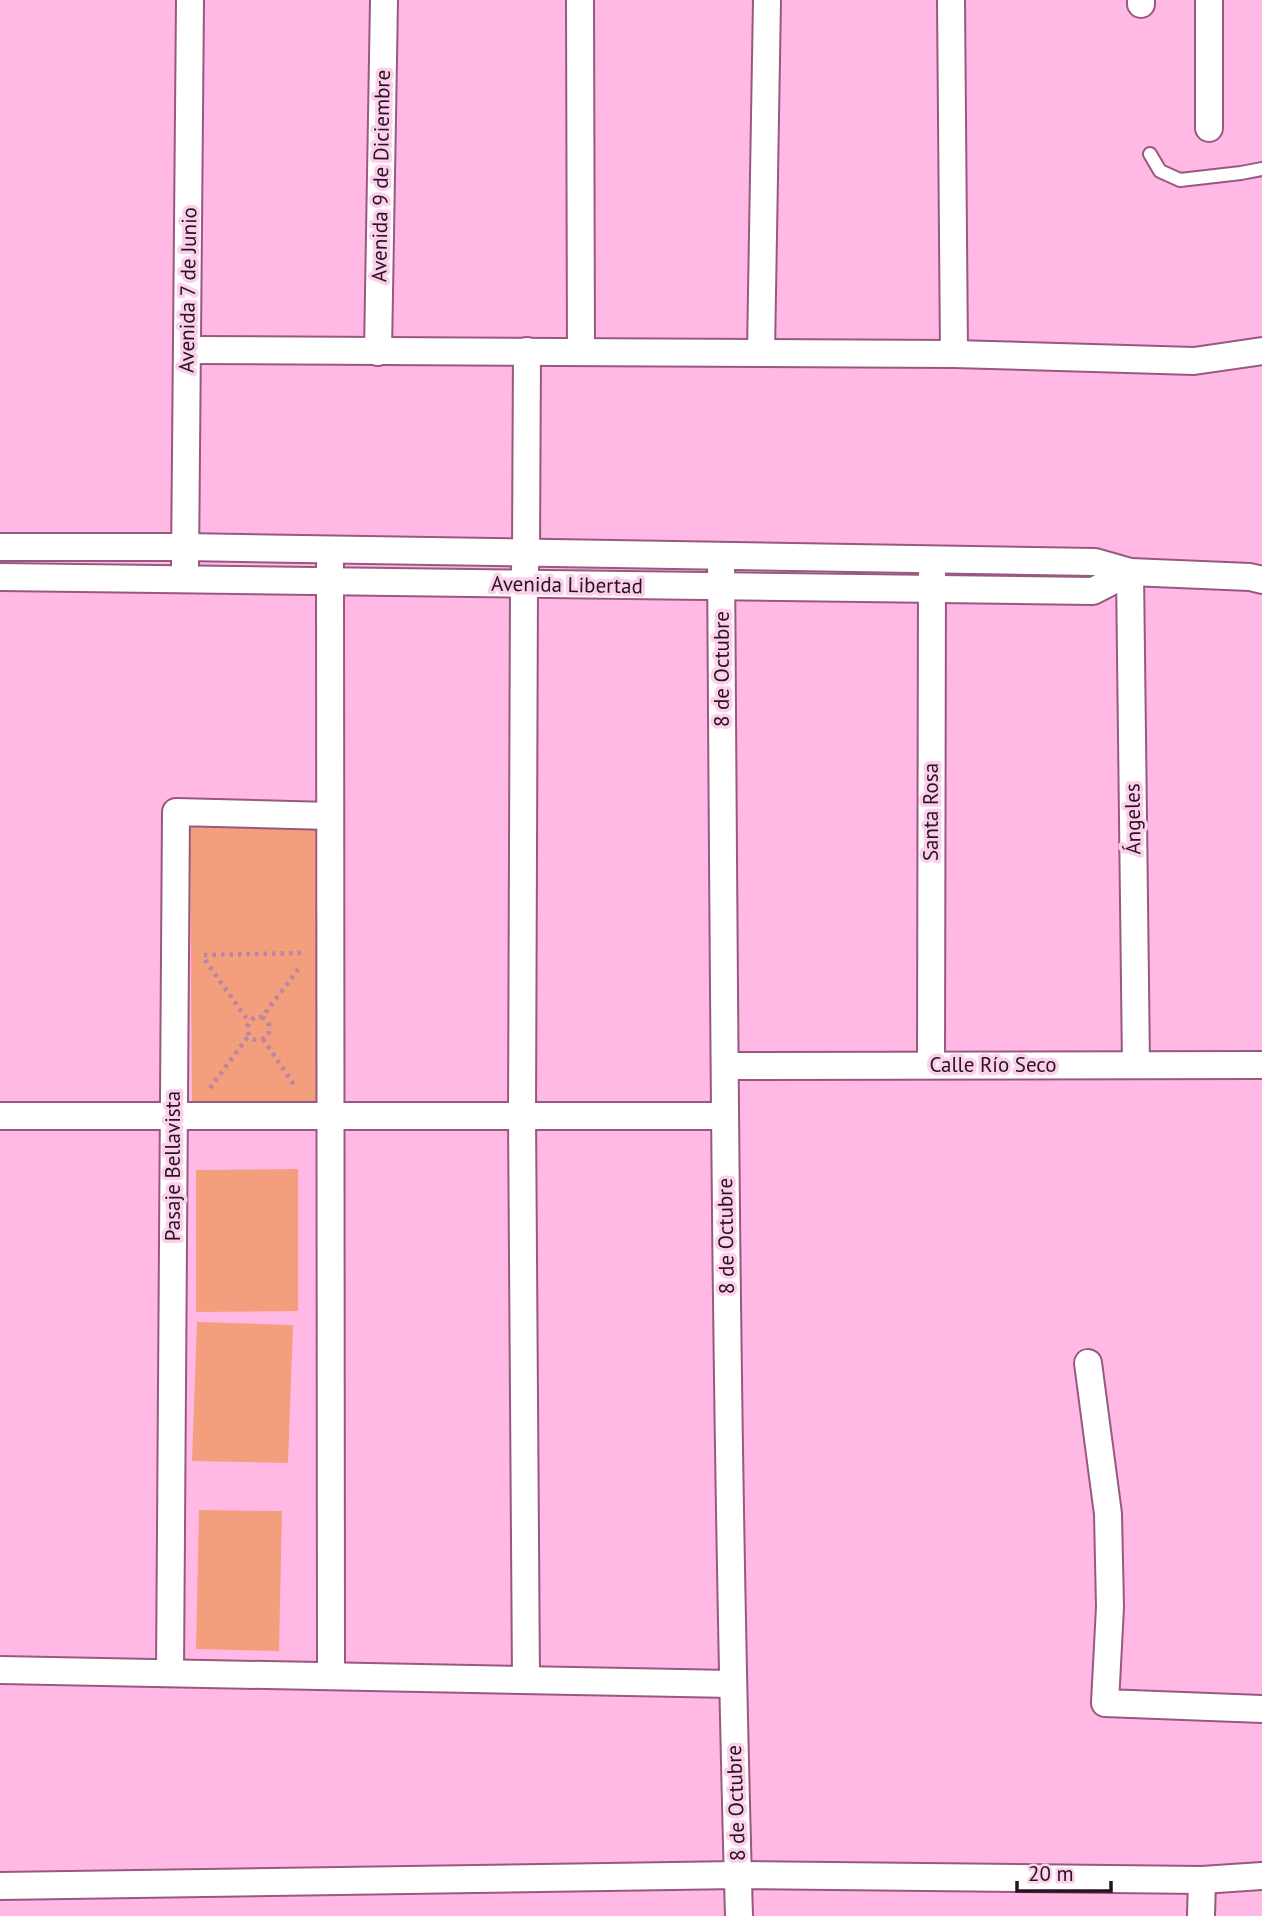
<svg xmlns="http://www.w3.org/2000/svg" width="1262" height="1916" font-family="'PT Sans',sans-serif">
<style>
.green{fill:#f39f7e}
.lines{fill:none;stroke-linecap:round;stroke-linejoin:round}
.service-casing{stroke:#975980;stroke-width:16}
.minor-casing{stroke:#975980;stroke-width:30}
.path{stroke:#bb83a6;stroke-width:4.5;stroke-dasharray:3.5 5;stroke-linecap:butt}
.service{stroke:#fff;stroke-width:12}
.minor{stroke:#fff;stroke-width:26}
.labels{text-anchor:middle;stroke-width:7;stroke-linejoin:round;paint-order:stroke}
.street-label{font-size:21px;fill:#2b1222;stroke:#fbd0ea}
</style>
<rect width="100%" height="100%" fill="#ffb9e4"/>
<g class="green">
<path d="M190,821L315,826L317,1111L192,1112Z"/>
<path d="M298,1169V1311L196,1312V1170Z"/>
<path d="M197,1322L293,1325L288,1463L192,1461Z"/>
<path d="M199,1510L282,1511L279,1651L196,1649Z"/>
</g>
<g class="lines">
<defs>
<path id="service" d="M1150,154L1160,171L1180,180L1241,173L1262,169"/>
<g id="minor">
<path d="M580,0L581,351"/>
<path d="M951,0L954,354"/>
<path d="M1141,0V4"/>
<path d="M1209,0V128"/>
<path d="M187,350L954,354L1194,361L1262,351"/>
<path d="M378,352L384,0"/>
<path d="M761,352L767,0"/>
<path d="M0,547H185L1095,562L1130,572L1250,577L1262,580"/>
<path d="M721,556C724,1009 726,1463 739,1916"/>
<path d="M185,565L190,0"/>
<path d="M330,565L331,1676"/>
<path d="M1130,572L1136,1065"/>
<path d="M0,577L1093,591L1130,572"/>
<path d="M931,1065L932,574"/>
<path d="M725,1066L1262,1065"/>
<path d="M0,1116H725"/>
<path d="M1088,1363L1108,1514L1110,1607L1105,1703L1262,1709"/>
<path d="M0,1670L733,1684"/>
<path d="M170,1673L176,812L330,816"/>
<path d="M526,1680L522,1116L524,584L526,553L527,351"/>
<path d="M0,1886L738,1875L1202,1880L1262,1876"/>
<path d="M1201,1916L1202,1880"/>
</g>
</defs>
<use href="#service" class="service-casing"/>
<use href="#minor" class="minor-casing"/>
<g class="path">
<path d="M204,955L303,953"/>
<path d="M205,960L249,1022"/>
<path d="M262,1017C284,1032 253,1051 248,1032C246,1025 250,1021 255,1017H262L300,967"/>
<path d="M263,1039L296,1088"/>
<path d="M210,1088L249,1035"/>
</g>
<use href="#service" class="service"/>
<use href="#minor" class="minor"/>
</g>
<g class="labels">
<g class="street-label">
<text transform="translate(381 176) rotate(-89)" y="7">Avenida 9 de Diciembre</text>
<text transform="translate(188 290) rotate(-89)" y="7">Avenida 7 de Junio</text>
<text transform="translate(567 585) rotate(1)" y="7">Avenida Libertad</text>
<text transform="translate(722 669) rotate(-90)" y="7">8 de Octubre</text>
<text transform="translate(931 812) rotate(-90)" y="7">Santa Rosa</text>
<text transform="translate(1133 819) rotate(-91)" y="7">Ángeles</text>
<text x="993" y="1072">Calle Río Seco</text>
<text transform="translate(173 1166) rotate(-90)" y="7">Pasaje Bellavista</text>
<text transform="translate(726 1236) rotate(-91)" y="7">8 de Octubre</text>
<text transform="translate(736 1803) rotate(-92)" y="7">8 de Octubre</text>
</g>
</g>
<path d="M1017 1881v10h94v-10" fill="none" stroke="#2b1222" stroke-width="3.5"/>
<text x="1028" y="1881" font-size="21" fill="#2b1222" stroke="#fbd0ea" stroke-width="5" paint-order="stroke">20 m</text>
</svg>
